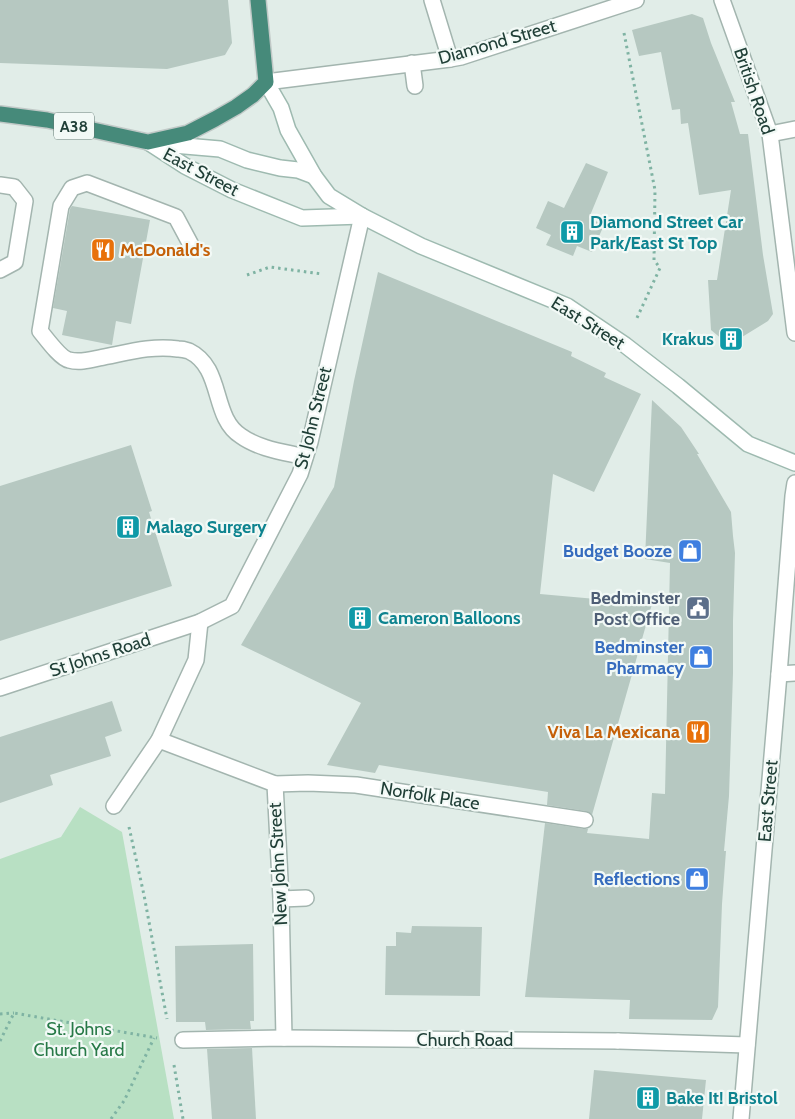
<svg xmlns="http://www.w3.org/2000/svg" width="795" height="1119" font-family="Cabin,sans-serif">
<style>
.green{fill:#b8e0c3}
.building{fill:#b6c8c1}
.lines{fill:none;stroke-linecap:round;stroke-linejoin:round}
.service-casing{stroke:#a3b5af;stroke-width:18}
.pedestrian-casing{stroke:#a3b5af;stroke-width:18}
.minor-casing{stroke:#a3b5af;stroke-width:18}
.secondary-casing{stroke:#9ebab0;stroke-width:18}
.trunk-casing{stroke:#c1c9c7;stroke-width:18}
.path{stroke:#7fb3a3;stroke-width:3;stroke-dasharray:2.5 4;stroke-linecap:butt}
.service{stroke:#fff;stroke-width:15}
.pedestrian{stroke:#fff;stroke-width:15}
.minor{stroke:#fff;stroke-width:15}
.secondary{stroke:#fff;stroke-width:15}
.trunk{stroke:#468a7a;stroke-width:15}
.labels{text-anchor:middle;stroke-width:4.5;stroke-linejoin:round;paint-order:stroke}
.shield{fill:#f2f9f6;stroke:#5f7770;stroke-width:1}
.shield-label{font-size:16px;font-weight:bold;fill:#203f37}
.street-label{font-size:18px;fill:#203f37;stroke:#f2f9f6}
.culture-label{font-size:18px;font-weight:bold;fill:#0d838f;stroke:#f2f9f6;text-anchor:start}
.food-label{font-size:18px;font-weight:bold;fill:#c56008;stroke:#f2f9f6;text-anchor:start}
.shop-label{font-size:18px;font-weight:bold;fill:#366cbe;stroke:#f2f9f6;text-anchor:end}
.service-label{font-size:18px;font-weight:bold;fill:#4e5e75;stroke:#f2f9f6;text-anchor:end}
.park-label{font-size:18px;fill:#277947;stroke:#f2f9f6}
</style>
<rect width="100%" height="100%" fill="#e1ede8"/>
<path class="green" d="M80,807L122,832L174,1119H0V859L61,837Z"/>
<g class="building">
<path d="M0,0H228L232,43L225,55L167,69L0,63Z"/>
<path d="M692,14L703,18L711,43L735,102H731L740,134H748L763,255L773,314L768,321L729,345L711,330L708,280H717L731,190L699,195L688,123L681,124L680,109L672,110L661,52L639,56L632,30Z"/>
<path d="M586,163L608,172L589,218L604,225L592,252L577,246L573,256L546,245L551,235L536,228L548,201L564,208Z"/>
<path d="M72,206L150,220L131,324L116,321L112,345L62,335L67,311L53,308L70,209Z"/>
<path d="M378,272L572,352L571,356L606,373L604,377L641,394L594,492L553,474L540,594L652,604L592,815L586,811L547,805L548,792L379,765L375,773L327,765L361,703L241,645L334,487L354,381Z"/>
<path d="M652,400L681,427L699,454H697L731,512L733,536L735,553L733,621V673L729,796L724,851H726L722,904L718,1007L712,1020L629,1019L630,1000L525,997L545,823L584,829H588L587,833L649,839L652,793L665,794L670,563L645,559Z"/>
<path d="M131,445L152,511L149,512L172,586L0,641V486Z"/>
<path d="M112,701L122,731L105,737L111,756L50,775L53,785L0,803V737Z"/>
<path d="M412,926L482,927L480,996L385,995L386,946H396V932L411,933Z"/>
<path d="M253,944L254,1021H250L251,1029L206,1030L205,1022H176L175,946Z"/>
<path d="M252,1048L256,1119H212L207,1049Z"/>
<path d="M594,1070L706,1080L702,1119H589Z"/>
</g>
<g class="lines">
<defs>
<g id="service">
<path d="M432,0L450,59"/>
<path d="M412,63L415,86"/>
<path d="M0,185L14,187L25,201L15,262L0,270"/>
<path d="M191,245L176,217L87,183L72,188L61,206L40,331C46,338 60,358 69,360C79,363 90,360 99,358C126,353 151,345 178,349C182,349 186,350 189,351C224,368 211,417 241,436C259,449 284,452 305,457"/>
<path d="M779,674L795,673"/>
<path d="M275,784L308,783L356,785L585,820"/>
<path d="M281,899L306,898"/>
</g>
<g id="pedestrian">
<path d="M618,1041L747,1045"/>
<path d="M741,1119L779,674L793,496L795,483"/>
</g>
<g id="minor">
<path d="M722,0L770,134L795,333"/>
<path d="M266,82L450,59L461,57L636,0"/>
<path d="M770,134L795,129"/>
<path d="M0,688L200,622L232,606L300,474L310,442L362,216"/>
<path d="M159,740L275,784L281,899L284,1038"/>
<path d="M114,806L159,740L196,660L200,622"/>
<path d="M183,1040L284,1038L618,1041"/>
</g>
<g id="secondary">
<path d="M266,82L281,108L288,130L314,176L329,196L362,216L421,246L567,306L625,345L678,386L748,444L795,463"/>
<path d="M148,142L185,166L232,190L302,218L362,216"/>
<path d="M150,143L220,149L247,160L280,168L298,170L314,176"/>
</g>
<path id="trunk" d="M0,114L47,120L148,142L188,133L215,119L236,107L253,95L266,82L258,0"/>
</defs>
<use href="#service" class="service-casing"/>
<use href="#pedestrian" class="pedestrian-casing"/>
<use href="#minor" class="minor-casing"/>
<use href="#secondary" class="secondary-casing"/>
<use href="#trunk" class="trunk-casing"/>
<g class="path">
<path d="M624,33L655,190L654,260L660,268L636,320"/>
<path d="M247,275L270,267L322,274"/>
<path d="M129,827L144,895L167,1019"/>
<path d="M0,1014L14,1013"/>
<path d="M0,1041L14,1013L157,1038"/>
<path d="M174,1065L183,1119"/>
<path d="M111,1119L124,1101L154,1038"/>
</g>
<use href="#service" class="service"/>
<use href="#pedestrian" class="pedestrian"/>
<use href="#minor" class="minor"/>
<use href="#secondary" class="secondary"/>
<use href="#trunk" class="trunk"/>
</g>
<defs>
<symbol id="building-square" viewBox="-11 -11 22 22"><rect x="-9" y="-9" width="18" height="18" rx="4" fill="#0f9aa8" stroke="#f2f9f6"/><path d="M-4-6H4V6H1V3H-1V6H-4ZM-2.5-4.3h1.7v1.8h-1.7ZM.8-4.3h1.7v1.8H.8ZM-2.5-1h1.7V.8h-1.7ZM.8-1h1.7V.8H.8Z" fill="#fff"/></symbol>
<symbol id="restaurant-square" viewBox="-11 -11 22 22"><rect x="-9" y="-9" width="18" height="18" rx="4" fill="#e8710a" stroke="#f2f9f6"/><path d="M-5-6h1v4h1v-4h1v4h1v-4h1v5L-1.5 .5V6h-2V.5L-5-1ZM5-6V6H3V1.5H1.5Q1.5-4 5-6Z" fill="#fff"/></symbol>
<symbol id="shop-square" viewBox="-11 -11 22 22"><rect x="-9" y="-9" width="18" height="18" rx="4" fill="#3f7fe0" stroke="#f2f9f6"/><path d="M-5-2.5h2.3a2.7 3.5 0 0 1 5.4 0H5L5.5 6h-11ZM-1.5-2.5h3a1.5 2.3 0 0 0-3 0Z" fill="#fff"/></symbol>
<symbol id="civic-square" viewBox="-11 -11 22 22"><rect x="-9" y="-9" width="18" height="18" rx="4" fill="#5c6f8a" stroke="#f2f9f6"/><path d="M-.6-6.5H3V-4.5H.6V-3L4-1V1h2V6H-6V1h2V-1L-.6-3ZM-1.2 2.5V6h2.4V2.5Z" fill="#fff"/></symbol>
</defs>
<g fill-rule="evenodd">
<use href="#building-square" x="558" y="218" width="28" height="28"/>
<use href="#restaurant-square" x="89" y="236" width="28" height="28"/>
<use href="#building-square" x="717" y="325" width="28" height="28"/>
<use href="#building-square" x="114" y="513" width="28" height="28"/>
<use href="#shop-square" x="676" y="537" width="28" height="28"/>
<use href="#civic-square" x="684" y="594" width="28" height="28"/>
<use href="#building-square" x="346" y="604" width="28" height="28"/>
<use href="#shop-square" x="687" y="643" width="28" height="28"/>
<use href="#restaurant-square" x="684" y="718" width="28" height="28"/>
<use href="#shop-square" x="683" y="865" width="28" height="28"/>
<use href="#building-square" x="634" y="1084" width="28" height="28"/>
</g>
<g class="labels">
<rect class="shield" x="54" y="112.5" width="40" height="27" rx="4"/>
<g class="shield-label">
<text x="74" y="132">A38</text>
</g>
<g class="street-label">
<text transform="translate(497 42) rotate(-16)" y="6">Diamond Street</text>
<text transform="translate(754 91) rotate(71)" y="6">British Road</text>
<text transform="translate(201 172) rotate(28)" y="6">East Street</text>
<text transform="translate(588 323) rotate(32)" y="6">East Street</text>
<text transform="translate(313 418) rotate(-76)" y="6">St John Street</text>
<text transform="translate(100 655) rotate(-18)" y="6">St Johns Road</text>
<text transform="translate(430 796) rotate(9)" y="6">Norfolk Place</text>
<text transform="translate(768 801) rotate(-85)" y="6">East Street</text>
<text transform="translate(278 864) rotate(-93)" y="6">New John Street</text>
<text x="465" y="1046">Church Road</text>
</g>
<g class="culture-label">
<text x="590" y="228">Diamond Street Car<tspan x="590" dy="21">Park/East St Top</tspan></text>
<text x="714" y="345" text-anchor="end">Krakus</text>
<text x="146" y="533">Malago Surgery</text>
<text x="378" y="624">Cameron Balloons</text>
<text x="666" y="1104">Bake It! Bristol</text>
</g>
<g class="food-label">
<text x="120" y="256">McDonald's</text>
<text x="680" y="738" text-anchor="end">Viva La Mexicana</text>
</g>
<g class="shop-label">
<text x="672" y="557">Budget Booze</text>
<text x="684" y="653">Bedminster<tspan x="684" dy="21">Pharmacy</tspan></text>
<text x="680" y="885">Reflections</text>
</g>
<g class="service-label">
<text x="680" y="604">Bedminster<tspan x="680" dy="21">Post Office</tspan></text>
</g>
<g class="park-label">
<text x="79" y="1035">St. Johns<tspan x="79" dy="21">Church Yard</tspan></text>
</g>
</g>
</svg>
